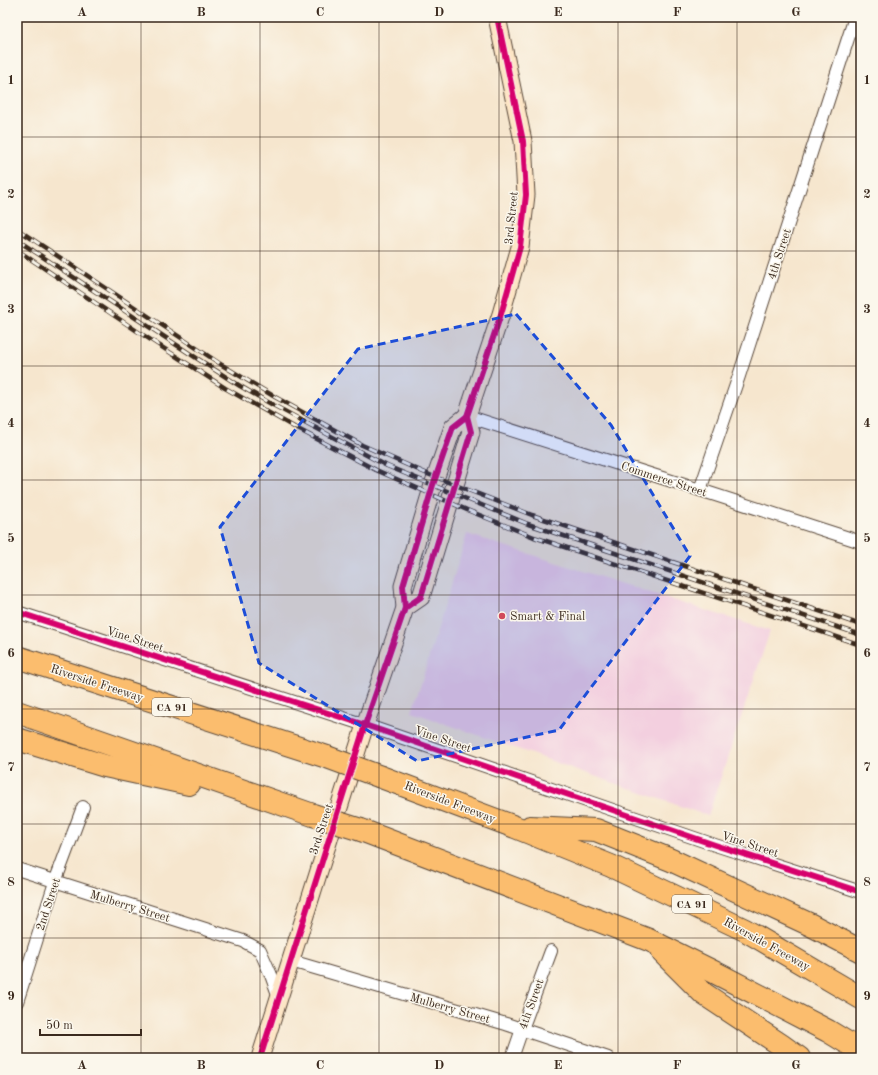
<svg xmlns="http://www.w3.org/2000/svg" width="878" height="1075" font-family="'Old Standard TT',serif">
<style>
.built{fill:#f3cfdf}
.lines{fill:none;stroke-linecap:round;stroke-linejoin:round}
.minor-casing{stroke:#574638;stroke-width:14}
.secondary-casing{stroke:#574638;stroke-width:19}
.motorway-casing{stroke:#574638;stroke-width:24}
.minor{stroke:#fff;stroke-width:12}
.secondary{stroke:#fde5c5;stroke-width:17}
.motorway{stroke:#fbbd6e;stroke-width:22}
.rail-casing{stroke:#3b2a1e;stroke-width:4.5}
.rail{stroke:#fbf7ec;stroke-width:3;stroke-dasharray:9;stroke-linecap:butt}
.motorway-bridge-casing{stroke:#574638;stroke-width:24;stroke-linecap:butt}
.motorway-bridge{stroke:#fbbd6e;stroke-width:22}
.cycleway-casing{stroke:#fbf7ec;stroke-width:8}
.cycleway{stroke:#d6006c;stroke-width:6}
.marked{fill:#1d4ed8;fill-opacity:0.2;stroke:#1d4ed8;stroke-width:3;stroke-dasharray:8 5;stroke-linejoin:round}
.grid{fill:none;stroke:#3b2a1e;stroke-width:1;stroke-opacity:0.55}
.poi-dot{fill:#d1495b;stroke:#fbf7ec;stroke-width:1.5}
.labels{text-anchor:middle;stroke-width:3;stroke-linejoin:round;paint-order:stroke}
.shield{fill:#fbf7ec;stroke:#75685c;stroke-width:1}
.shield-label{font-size:11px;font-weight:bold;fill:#3b2a1e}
.street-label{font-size:12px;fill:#3b2a1e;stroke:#fbf7ec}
.poi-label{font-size:12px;fill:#3b2a1e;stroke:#fbf7ec;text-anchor:start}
.neatline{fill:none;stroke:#3b2a1e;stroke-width:1.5}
.grid-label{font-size:13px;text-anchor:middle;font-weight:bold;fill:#3b2a1e}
</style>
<rect width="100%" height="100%" fill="#fbf7ec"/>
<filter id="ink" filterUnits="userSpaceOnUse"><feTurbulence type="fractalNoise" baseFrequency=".025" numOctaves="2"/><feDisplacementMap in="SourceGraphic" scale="8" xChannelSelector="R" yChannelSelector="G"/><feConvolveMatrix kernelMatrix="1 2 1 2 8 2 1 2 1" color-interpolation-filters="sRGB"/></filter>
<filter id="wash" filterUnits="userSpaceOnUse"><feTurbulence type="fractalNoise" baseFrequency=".012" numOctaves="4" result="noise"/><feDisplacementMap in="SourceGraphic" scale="16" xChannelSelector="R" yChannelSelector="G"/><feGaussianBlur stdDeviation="0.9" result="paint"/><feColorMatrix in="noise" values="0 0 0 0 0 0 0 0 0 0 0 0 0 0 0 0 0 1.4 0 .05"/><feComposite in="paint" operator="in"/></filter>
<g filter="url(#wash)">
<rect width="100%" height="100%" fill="#f6e6ce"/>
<path class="built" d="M467,534L770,631L708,816L412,712Z"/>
</g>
<g filter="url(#ink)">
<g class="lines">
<defs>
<g id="minor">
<path d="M467,416L700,490L861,542"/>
<path d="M700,490L739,376L855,17"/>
<path d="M17,612L365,725L715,845L861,892"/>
<path d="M17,869L243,941L260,950L271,975L279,997"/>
<path d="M291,961L506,1024L608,1058"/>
<path d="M17,1002L55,882L83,807"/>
<path d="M512,1058L522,1029L551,951"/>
</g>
<g id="secondary">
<path d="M405,608L421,597L471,432L467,416L501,314L520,247L526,195L523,141L497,17"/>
<path d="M260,1058L365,725L405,608L403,586L433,485L453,427L467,416"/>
</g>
<g id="motorway">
<path d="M17,657L327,757"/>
<path d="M17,712L313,815"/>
<path d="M17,739L105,766L189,784"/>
<path d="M381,777L515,827L611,866L745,930L861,998"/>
<path d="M530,827L596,830L671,860L811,925L861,951"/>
<path d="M361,830L649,940L714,972L828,1031L861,1051"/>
<path d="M663,953L704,994L781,1045L799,1058"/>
</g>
</defs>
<use href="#minor" class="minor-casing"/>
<use href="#secondary" class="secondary-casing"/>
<use href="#motorway" class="motorway-casing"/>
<use href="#minor" class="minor"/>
<use href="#secondary" class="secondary"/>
<use href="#motorway" class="motorway"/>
<defs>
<g id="rail">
<path d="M17,229L222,365L275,397L362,445L430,475L532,515L861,625"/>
<path d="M17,240L198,359L240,386L273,405L387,466L452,493L528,524L861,635"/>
<path d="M17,250L137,331L225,388L294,427L376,470L467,510L534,537L861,645"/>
</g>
</defs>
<use href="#rail" class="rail-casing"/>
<use href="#rail" class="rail"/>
<defs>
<g id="motorway-bridge">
<path d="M327,757L381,777"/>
<path d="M313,815L361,830"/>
</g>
</defs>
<use href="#motorway-bridge" class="motorway-bridge-casing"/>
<use href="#motorway-bridge" class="motorway-bridge"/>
<defs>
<g id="cycleway">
<path d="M405,608L421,597L471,432L467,416L501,314L520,247L526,195L523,141L497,17"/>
<path d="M17,612L365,725L715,845L861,892"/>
<path d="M260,1058L365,725L405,608L403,586L433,485L453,427L467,416"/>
</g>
</defs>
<use href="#cycleway" class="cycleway-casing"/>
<use href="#cycleway" class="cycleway"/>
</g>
</g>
<path class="marked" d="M516,314L611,425L690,556L559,730L417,761L259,663L220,527L358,349Z"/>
<path class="grid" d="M141,17V1058M260,17V1058M379,17V1058M499,17V1058M618,17V1058M737,17V1058M17,137H861M17,251H861M17,366H861M17,480H861M17,595H861M17,709H861M17,824H861M17,938H861"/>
<circle class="poi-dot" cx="502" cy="616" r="4"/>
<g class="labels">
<g class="shield">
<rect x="152" y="698" width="40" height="18" rx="3"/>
<rect x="672" y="895" width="40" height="18" rx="3"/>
</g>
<g class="shield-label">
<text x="172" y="711">CA 91</text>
<text x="692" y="908">CA 91</text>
</g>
<g class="street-label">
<text transform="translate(511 218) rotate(-84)" y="4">3rd Street</text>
<text transform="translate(779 254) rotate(-72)" y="4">4th Street</text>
<text transform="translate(664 479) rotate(18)" y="4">Commerce Street</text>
<text transform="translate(135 639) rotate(18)" y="4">Vine Street</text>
<text transform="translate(97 683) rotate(18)" y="4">Riverside Freeway</text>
<text transform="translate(443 739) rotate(19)" y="4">Vine Street</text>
<text transform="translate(450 802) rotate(21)" y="4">Riverside Freeway</text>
<text transform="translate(321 829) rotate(-72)" y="4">3rd Street</text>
<text transform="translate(750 844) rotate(18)" y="4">Vine Street</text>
<text transform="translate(48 904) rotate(-72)" y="4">2nd Street</text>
<text transform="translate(130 906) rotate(17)" y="4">Mulberry Street</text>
<text transform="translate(767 944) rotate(29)" y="4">Riverside Freeway</text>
<text transform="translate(531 1004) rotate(-70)" y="4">4th Street</text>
<text transform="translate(450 1008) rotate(16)" y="4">Mulberry Street</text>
</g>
<g class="poi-label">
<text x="510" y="620">Smart &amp; Final</text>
</g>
</g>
<rect width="878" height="1075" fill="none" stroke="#fbf7ec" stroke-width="44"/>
<path d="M40 1029v6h101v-6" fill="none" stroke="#3b2a1e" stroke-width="2"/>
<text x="46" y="1029" font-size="12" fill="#3b2a1e" stroke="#fbf7ec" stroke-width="3" paint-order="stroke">50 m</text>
<rect x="22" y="22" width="834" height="1031" class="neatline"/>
<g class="grid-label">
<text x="82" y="16">A</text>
<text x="201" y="16">B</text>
<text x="320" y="16">C</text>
<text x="439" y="16">D</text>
<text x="558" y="16">E</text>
<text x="677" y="16">F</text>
<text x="796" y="16">G</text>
<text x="11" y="84">1</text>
<text x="867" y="84">1</text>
<text x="11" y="198">2</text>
<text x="867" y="198">2</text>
<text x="11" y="313">3</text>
<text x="867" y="313">3</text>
<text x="11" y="427">4</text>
<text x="867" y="427">4</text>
<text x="11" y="542">5</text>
<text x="867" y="542">5</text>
<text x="11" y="657">6</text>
<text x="867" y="657">6</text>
<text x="11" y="771">7</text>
<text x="867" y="771">7</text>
<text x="11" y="886">8</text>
<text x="867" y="886">8</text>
<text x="11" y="1000">9</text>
<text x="867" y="1000">9</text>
<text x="82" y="1069">A</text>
<text x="201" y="1069">B</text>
<text x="320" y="1069">C</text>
<text x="439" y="1069">D</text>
<text x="558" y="1069">E</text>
<text x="677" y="1069">F</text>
<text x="796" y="1069">G</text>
</g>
</svg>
